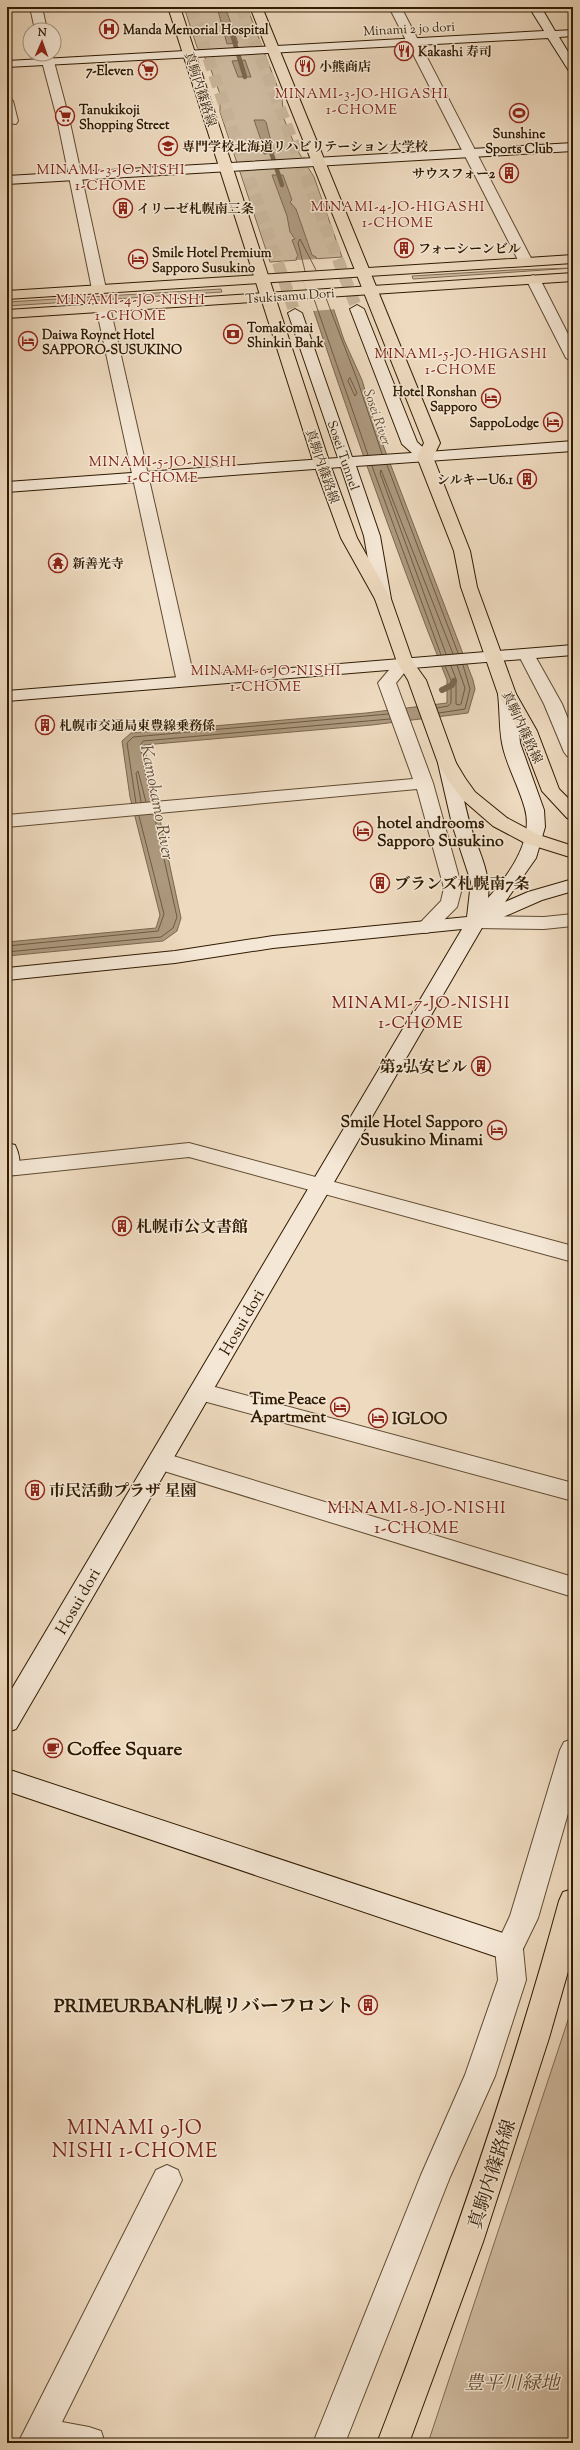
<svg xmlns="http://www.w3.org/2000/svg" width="580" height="2450" font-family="'Sorts Mill Goudy','Noto Serif JP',serif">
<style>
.green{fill:#ceba9f;stroke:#7f6a50}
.water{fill:#ad997f;stroke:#7b674d}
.pier{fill:#eedabf}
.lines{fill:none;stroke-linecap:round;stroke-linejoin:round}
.shore{stroke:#6e5a40;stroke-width:1}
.stream-far1{stroke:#7b674d;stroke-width:4.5}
.stream{stroke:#7b674d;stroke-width:6}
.secondary-tunnel{stroke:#c8b499;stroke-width:12;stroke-dasharray:12 6;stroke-linecap:butt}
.street-casing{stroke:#604b31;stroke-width:2}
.secondary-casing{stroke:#301b02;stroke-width:2}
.primary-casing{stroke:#301b02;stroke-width:2}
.highway-casing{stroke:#301b02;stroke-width:2}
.street{fill:#f4e7d5;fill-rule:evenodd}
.secondary{fill:#f4e7d5;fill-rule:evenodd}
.primary{fill:#eedabf;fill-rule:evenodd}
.highway{fill:#eedabf;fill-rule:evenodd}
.labels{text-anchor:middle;stroke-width:3;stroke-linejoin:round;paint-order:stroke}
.far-street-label{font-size:13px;fill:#301b02;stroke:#f4e7d5}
.far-poi-label{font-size:13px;font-weight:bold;fill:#301b02;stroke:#f4e7d5;text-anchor:start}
.far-neighbourhood-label{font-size:14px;letter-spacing:1px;fill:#7a1f14;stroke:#f4e7d5}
.far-water-label{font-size:14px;font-style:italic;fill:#624d34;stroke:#f4e7d5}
.poi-label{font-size:16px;font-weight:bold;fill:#301b02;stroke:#f4e7d5;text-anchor:start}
.street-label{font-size:16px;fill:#301b02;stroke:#f4e7d5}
.water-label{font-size:17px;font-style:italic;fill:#624d34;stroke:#f4e7d5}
.neighbourhood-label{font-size:17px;letter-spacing:1px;fill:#7a1f14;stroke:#f4e7d5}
.near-poi-label{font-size:19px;font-weight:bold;fill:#301b02;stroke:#f4e7d5;text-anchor:start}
.near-street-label{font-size:19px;fill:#301b02;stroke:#f4e7d5}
.near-park-label{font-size:19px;font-style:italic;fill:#5f4b31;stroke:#f4e7d5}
.near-neighbourhood-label{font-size:20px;letter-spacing:1px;fill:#7a1f14;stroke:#f4e7d5}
</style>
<rect width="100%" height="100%" fill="#eedabf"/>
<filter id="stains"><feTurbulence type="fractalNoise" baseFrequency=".005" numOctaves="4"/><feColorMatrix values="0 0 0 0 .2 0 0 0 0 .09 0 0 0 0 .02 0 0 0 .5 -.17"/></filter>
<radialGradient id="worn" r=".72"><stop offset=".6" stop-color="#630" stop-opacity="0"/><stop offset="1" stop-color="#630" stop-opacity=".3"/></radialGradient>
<g class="green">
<path d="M184,7H247L282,99L284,119L296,148L314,177L342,257L270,262L220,112V94L208,62L197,47Z"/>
<path d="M573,268L413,279L412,276L512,270Z"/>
<path d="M221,289L222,292L7,306V302Z"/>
<path d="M573,2005V2443H428Z"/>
</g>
<g class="water">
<path d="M217,7H225L238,43L227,44Z"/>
<path d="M245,60L251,77H238L232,61Z"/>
<path d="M254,120H264L266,122L274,153L264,154L261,144L262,143Z"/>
<path d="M272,175H283L292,200L290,202L296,209L312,255L316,257L344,340L362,380L375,424L473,680L475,689L468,713L372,725L144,745L181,918L177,931L163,941L7,956V942L156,928L160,915L130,797L122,741L131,733L366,713L447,703V680C392,542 343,399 296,258L298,256L292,240L295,239L290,232L287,216Z"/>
</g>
<path class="pier" d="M318,259L325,278L337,309L313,311L296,260Z"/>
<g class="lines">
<g class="shore">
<path d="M305,271L298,243L300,239L316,270"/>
<path d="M326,298L358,382L382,454"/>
<path d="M314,299L368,455"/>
<path d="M350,378L357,393L355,396L348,381Z"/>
<path d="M387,465L458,653"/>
<path d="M372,466L441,655"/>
<path d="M446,654L380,473L381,470L453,654"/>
<path d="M451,666L456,679V704L458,705L461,704L465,688L457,665"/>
<path d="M437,708L448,706L451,703V680L445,666"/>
<path d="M439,713L465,709L470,689L463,665"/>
<path d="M151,801L140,746L143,741L390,719"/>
<path d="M141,802L136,773L138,771L146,802"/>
<path d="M136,803L127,743L133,737L388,714"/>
<path d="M7,946L158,931L164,914L139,816"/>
<path d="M7,952L161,937L173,928L177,917L154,814"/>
</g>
<g class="stream-far1">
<path d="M232,34L245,77"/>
<path d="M268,143L282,185"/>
</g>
<path class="stream" d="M442,690L452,685L454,681"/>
<g class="secondary-tunnel">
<path d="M191,7L295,313"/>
<path d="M241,7L357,309"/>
</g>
<defs>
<g id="street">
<path d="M30,7H42L47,30H35Z"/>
<path d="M389,7H401L533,262L531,265L526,266L519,262Z"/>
<path d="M40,54H52L69,118L106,289L104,292L99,293L92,289L57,118Z"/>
<path d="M7,97L13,101L18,121L16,124L7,123Z"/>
<path d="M533,275L540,279L573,344V362L566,358L526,279Z"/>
<path d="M103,303L110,307L195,682L192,686H180L177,682L96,307Z"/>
<path d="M526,649L532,650L534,654L562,704L573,731V757L567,756L564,752L544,704L518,654L520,650Z"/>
<path d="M405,657L411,658L413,662L396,683L433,783L462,888L457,907L433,931L426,933L419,931L416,927L441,901L444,888L417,789L7,827V815L413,779L378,683L399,658Z"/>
<path d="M573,914V926L544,929L476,928L469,926L466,922L469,918L476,916L544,917Z"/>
<path d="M189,1143L573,1246V1262L189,1157L7,1176V1162Z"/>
<path d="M200,1383L573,1483V1501L192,1398L188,1392L192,1386Z"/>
<path d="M160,1452L573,1577V1597L151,1467L148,1461L151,1455Z"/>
<path d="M573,1739V1796L538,1918L523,1949L526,1980L495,2076L450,2177L345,2443H313L421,2175L465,2075L498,1980L495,1948L510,1916L560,1750L564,1742Z"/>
<path d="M167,2165L178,2170L182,2180L62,2422L89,2427L101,2431L105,2443H18L156,2170Z"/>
</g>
<g id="secondary">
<path d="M529,7H541L555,31L573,30V36L559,37L573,60V73L569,71L548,38L7,67V61L544,31Z"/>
<path d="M573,143V151L7,184V176Z"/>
<path d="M357,305L364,309L417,442L428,452L573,441V451L356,466L380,536L391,599L389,602H377L375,599L364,536L341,467L7,492V482L338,458L288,313L295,309L302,313L352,457L412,453L402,444L350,309Z"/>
<path d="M573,645V655L7,701V691Z"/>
<path d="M507,689L513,690L516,694L520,743L544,810L545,827L536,858L505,902L528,892L573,879V891L542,900L483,926L16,1729L7,1732V1697L462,929L273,948L175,963L7,980V968L175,951L273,936L467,917L471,882L452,824L438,763L441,759H453L456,763C461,783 464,804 470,824C477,849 491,871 488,898C508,876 534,841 525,809C519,786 506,765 502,743C499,727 500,710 498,694L501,690Z"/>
<path d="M7,1143L15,1145C19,1153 22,1166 17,1174L7,1176Z"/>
<path d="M7,1769L509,1935L519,1939L523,1948L519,1957L509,1961L7,1791Z"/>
</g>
<g id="primary">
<path d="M168,7H180L330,464L357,538L391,599L413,662L426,680L456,763L465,778L475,792L507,818L539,835L573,846V858L525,843L493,826L463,800L448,780L438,763L408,680L397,662L375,599L341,538L314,464Z"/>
<path d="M250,7H262L440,443L433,457L470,551L477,587L516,694L537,731L559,789L573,803V820L567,818L542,791L519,731L498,694L461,587L454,551L417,457L424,443Z"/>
<path d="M573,1889V1954L549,2038L483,2242L409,2443H377C446,2265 509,2085 559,1901L563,1892Z"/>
</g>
<g id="highway">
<path d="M573,255V263L7,299V291Z"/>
<path d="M573,273V281L7,318V310Z"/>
</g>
</defs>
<use href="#street" class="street-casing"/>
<use href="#secondary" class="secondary-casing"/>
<use href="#primary" class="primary-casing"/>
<use href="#highway" class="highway-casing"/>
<use href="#street" class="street"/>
<use href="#secondary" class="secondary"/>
<use href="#primary" class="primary"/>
<use href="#highway" class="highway"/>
</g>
<defs>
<symbol id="hospital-ring" viewBox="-11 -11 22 22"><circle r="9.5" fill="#f4e7d5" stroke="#8f2418" stroke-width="1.5"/><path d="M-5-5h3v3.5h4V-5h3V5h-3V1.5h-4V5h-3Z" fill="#8f2418"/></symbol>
<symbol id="restaurant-ring" viewBox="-11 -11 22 22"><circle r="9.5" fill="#f4e7d5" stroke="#8f2418" stroke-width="1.5"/><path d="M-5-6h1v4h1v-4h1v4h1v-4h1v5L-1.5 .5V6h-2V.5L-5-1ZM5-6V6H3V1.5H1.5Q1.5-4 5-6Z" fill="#8f2418"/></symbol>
<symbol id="supermarket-ring" viewBox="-11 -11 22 22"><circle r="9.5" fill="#f4e7d5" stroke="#8f2418" stroke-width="1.5"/><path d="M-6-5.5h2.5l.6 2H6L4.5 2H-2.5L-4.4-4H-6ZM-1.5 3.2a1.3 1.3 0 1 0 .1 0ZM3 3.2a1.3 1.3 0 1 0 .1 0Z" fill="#8f2418"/></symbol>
<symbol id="stadium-ring" viewBox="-11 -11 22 22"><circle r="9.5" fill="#f4e7d5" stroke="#8f2418" stroke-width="1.5"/><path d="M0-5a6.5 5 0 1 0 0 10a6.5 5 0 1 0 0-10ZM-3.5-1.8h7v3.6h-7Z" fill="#8f2418"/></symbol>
<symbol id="university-ring" viewBox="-11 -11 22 22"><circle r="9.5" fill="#f4e7d5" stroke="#8f2418" stroke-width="1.5"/><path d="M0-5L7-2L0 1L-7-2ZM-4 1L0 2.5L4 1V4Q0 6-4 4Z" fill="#8f2418"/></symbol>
<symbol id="building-ring" viewBox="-11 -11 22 22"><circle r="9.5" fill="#f4e7d5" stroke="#8f2418" stroke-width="1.5"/><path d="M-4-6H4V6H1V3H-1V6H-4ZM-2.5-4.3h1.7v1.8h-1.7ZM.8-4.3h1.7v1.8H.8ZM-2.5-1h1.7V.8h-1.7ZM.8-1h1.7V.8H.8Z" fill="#8f2418"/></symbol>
<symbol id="hotel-ring" viewBox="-11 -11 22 22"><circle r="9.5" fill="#f4e7d5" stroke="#8f2418" stroke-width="1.5"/><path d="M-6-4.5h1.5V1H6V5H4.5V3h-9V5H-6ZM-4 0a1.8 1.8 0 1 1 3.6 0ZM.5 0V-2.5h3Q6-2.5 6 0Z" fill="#8f2418"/></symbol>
<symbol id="bank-ring" viewBox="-11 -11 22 22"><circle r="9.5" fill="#f4e7d5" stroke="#8f2418" stroke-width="1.5"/><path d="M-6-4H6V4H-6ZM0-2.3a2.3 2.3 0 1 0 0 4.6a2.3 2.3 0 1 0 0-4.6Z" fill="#8f2418"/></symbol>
<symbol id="temple-ring" viewBox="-11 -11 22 22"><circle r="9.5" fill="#f4e7d5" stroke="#8f2418" stroke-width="1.5"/><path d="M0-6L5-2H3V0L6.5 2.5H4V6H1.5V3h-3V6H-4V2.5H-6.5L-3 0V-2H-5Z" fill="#8f2418"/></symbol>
<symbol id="cafe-ring" viewBox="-11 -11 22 22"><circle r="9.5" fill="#f4e7d5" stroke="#8f2418" stroke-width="1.5"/><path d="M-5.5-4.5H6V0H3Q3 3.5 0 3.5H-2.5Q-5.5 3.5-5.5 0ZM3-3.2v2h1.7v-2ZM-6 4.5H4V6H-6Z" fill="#8f2418"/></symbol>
</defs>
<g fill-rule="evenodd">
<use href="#hospital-ring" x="98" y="18" width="22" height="22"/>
<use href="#restaurant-ring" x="393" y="40" width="22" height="22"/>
<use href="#restaurant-ring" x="294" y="55" width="22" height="22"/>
<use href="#supermarket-ring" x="137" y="59" width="22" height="22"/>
<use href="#stadium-ring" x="508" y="102" width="22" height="22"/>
<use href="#supermarket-ring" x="54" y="105" width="22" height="22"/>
<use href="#university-ring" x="157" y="135" width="22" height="22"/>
<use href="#building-ring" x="498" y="162" width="22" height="22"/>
<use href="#building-ring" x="112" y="197" width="22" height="22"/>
<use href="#building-ring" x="393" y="237" width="22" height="22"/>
<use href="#hotel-ring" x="127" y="248" width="22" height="22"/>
<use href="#bank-ring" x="222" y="323" width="22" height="22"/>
<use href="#hotel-ring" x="17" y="330" width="22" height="22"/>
<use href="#hotel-ring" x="480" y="387" width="22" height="22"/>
<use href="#hotel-ring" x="542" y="411" width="22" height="22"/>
<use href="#building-ring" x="516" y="468" width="22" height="22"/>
<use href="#temple-ring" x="47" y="552" width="22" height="22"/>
<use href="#building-ring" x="34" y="714" width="22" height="22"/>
<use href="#hotel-ring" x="352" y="820" width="22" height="22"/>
<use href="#building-ring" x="369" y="872" width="22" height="22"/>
<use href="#building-ring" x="470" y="1055" width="22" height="22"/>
<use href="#hotel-ring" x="486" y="1119" width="22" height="22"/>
<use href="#building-ring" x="111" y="1215" width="22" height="22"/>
<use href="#hotel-ring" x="329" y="1396" width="22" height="22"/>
<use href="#hotel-ring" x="367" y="1407" width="22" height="22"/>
<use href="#building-ring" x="24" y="1479" width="22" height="22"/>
<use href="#cafe-ring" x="42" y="1737" width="22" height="22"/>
<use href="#building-ring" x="357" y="1994" width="22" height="22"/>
</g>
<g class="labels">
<g class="far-street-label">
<text transform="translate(409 28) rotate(-3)" y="5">Minami 2 jo dori</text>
<text transform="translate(201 89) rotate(72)" y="5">真駒内篠路線</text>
<text transform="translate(290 295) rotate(-4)" y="5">Tsukisamu Dori</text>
<text transform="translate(344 455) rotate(71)" y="5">Sosei Tunnel</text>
<text transform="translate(323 466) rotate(71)" y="5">真駒内篠路線</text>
<text transform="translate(523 727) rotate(65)" y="5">真駒内篠路線</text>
</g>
<g class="far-poi-label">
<text x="123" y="34">Manda Memorial Hospital</text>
<text x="418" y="56">Kakashi 寿司</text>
<text x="319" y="71">小熊商店</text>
<text x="134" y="75" text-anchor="end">7-Eleven</text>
<text x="79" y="114">Tanukikoji<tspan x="79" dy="15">Shopping Street</tspan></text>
<text x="519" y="138" text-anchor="middle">Sunshine<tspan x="519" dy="15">Sports Club</tspan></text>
<text x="182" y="151">専門学校北海道リハビリテーション大学校</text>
<text x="495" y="178" text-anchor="end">サウスフォー2</text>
<text x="137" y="213">イリーゼ札幌南三条</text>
<text x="418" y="253">フォーシーンビル</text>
<text x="152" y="257">Smile Hotel Premium<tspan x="152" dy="15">Sapporo Susukino</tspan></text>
<text x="247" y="332">Tomakomai<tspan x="247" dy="15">Shinkin Bank</tspan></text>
<text x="42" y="339">Daiwa Roynet Hotel<tspan x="42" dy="15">SAPPORO-SUSUKINO</tspan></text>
<text x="477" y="396" text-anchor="end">Hotel Ronshan<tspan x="477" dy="15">Sapporo</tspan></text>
<text x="539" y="427" text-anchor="end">SappoLodge</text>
<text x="513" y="484" text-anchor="end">シルキーU6.1</text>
<text x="72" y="568">新善光寺</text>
<text x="59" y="730">札幌市交通局東豊線乗務係</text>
</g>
<g class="far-neighbourhood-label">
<text x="362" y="98">MINAMI-3-JO-HIGASHI<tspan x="362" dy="16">1-CHOME</tspan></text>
<text x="111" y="174">MINAMI-3-JO-NISHI<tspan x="111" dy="16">1-CHOME</tspan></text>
<text x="398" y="211">MINAMI-4-JO-HIGASHI<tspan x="398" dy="16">1-CHOME</tspan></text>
<text x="131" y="304">MINAMI-4-JO-NISHI<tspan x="131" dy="16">1-CHOME</tspan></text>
<text x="461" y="358">MINAMI-5-JO-HIGASHI<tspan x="461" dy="16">1-CHOME</tspan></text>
<text x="163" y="466">MINAMI-5-JO-NISHI<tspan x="163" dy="16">1-CHOME</tspan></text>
<text x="266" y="675">MINAMI-6-JO-NISHI<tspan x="266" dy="16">1-CHOME</tspan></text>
</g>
<g class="far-water-label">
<text transform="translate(378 417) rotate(71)" y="5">Sosei River</text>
</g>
<g class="poi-label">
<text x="377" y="828">hotel androoms<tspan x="377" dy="18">Sapporo Susukino</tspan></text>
<text x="394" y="889">ブランズ札幌南7条</text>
<text x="467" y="1072" text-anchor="end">第2弘安ビル</text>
<text x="483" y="1127" text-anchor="end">Smile Hotel Sapporo<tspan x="483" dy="18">Susukino Minami</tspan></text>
<text x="136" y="1232">札幌市公文書館</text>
<text x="326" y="1404" text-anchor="end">Time Peace<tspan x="326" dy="18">Apartment</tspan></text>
<text x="392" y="1424">IGLOO</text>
<text x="49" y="1496">市民活動プラザ 星園</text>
</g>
<g class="street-label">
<text transform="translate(241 1322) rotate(-60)" y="6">Hosui dori</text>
<text transform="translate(77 1601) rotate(-60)" y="6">Hosui dori</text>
</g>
<g class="water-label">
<text transform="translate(158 802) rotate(79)" y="6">Kamokamo River</text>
</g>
<g class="neighbourhood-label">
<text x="421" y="1008">MINAMI-7-JO-NISHI<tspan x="421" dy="20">1-CHOME</tspan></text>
<text x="417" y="1513">MINAMI-8-JO-NISHI<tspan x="417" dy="20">1-CHOME</tspan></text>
</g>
<g class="near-poi-label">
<text x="67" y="1755">Coffee Square</text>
<text x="354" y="2012" text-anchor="end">PRIMEURBAN札幌リバーフロント</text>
</g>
<g class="near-street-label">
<text transform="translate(491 2174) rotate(-72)" y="7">真駒内篠路線</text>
</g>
<g class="near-park-label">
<text x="512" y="2389">豊平川緑地</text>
</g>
<g class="near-neighbourhood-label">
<text x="135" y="2134">MINAMI 9-JO<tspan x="135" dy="23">NISHI 1-CHOME</tspan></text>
</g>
</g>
<rect width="580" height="2450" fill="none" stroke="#eedabf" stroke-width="24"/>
<rect x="8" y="8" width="564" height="2434" fill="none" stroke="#301b02" stroke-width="2"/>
<rect x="12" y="12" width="556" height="2426" fill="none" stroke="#301b02"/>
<g transform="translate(42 42) rotate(2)"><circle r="19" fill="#f4e7d5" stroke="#a69581"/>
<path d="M0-3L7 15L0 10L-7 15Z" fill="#8f2418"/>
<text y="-6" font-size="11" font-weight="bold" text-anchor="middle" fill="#301b02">N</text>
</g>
<rect width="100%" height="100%" filter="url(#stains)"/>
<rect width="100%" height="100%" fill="url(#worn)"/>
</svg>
